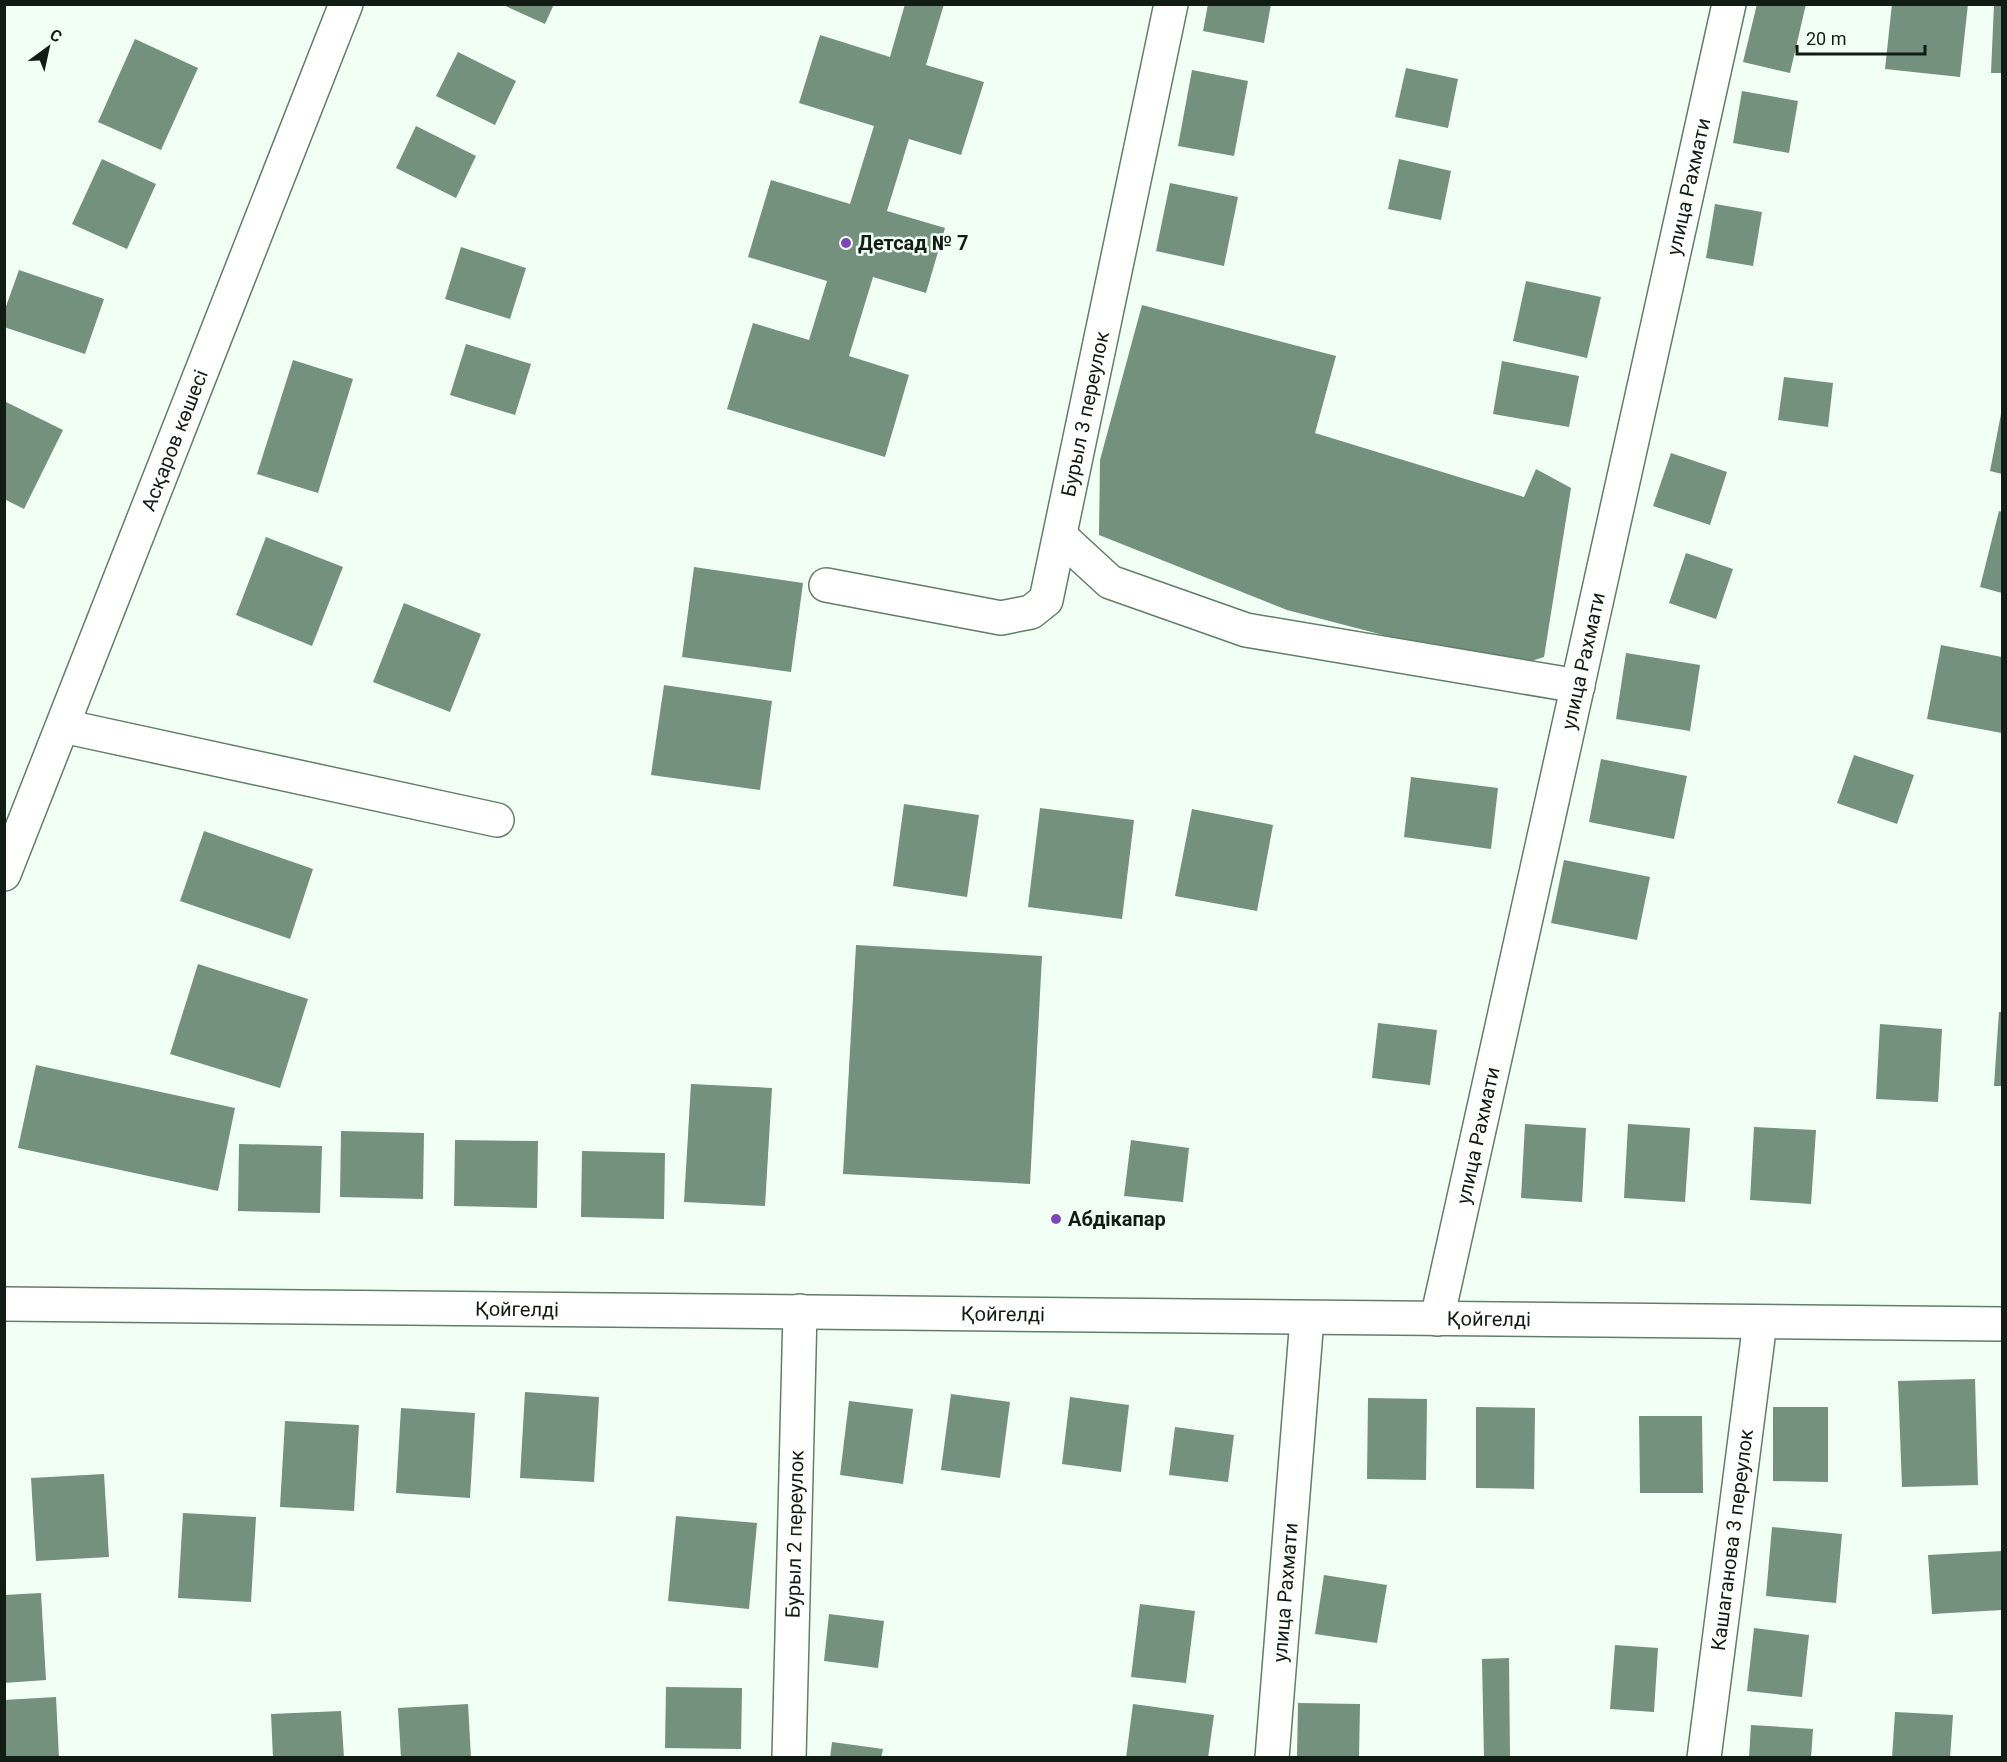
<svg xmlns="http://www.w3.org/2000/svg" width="2007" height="1762" font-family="Roboto,sans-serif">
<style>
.building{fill:#73917c}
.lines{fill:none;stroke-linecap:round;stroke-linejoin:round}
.minor-casing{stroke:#607e69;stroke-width:36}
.tertiary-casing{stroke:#607e69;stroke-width:36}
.secondary-casing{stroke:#607e69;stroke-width:36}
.minor{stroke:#fff;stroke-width:33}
.tertiary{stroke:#fff;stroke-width:33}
.secondary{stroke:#fff;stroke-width:33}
.poi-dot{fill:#8044ba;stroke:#f2fff5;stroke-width:2}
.labels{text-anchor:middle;stroke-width:5;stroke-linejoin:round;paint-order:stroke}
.street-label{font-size:20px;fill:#101c14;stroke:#f2fff5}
.poi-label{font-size:20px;font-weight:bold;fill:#101c14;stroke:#f2fff5;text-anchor:start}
</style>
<rect width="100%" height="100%" fill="#f2fff5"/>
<g class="building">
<path d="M501,4H554L545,24Z"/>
<path d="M905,4H944L926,65L984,82L961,155L909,139L887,211L945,228L926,293L873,277L849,356L909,375L885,457L727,409L753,323L809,340L827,281L748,257L771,180L850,204L874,126L799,103L820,35L890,57Z"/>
<path d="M1208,4H1271L1264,43L1203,31Z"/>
<path d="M1757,4H1806L1790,73L1743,62Z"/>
<path d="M1892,4H1968L1960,77L1885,69Z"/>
<path d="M1994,4H2002V73H1991Z"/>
<path d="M135,39L198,68L161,150L98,122Z"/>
<path d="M458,52L516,81L495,125L436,96Z"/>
<path d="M1406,68L1458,79L1448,128L1395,117Z"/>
<path d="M1192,70L1248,81L1234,156L1178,146Z"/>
<path d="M1742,91L1798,101L1789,153L1733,143Z"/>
<path d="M416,126L476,156L456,198L396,168Z"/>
<path d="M102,159L156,184L127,249L72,224Z"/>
<path d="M1399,159L1451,171L1441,220L1388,209Z"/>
<path d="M1170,183L1238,197L1224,266L1156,251Z"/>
<path d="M1715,204L1762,212L1753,266L1706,258Z"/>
<path d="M461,247L526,268L510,319L445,299Z"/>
<path d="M19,270L104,299L85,354L4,327V312Z"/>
<path d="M1526,281L1601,297L1587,358L1513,341Z"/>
<path d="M1142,305L1336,356L1315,433L1524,497L1536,469L1571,488L1544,657L1510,668L1287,610L1099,535L1100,460Z"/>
<path d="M466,344L531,364L515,415L450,395Z"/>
<path d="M293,360L353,379L318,493L257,474Z"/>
<path d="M1502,361L1579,376L1569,427L1493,414Z"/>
<path d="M1784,377L1833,383L1828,427L1778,420Z"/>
<path d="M4,401L63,430L24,509L4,499Z"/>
<path d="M2001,414H2002V474L1990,471Z"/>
<path d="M1671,453L1727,472L1710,525L1653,506Z"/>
<path d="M1999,511L2002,512V593L1980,587Z"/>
<path d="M266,537L343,567L312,646L236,615Z"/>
<path d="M1686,553L1733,569L1716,619L1669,603Z"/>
<path d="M694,567L803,583L791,672L682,657Z"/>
<path d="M404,603L481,634L450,712L373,682Z"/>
<path d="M1941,645L2002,657V733L1927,719Z"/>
<path d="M1626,653L1700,665L1690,731L1616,719Z"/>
<path d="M664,685L772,701L760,790L651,775Z"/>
<path d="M1854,755L1914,775L1897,824L1837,803Z"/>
<path d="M1601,759L1687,776L1674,839L1589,822Z"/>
<path d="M1411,777L1498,788L1491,849L1404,837Z"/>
<path d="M904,804L979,815L967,897L893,886Z"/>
<path d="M1040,808L1134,820L1122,919L1028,907Z"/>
<path d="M1192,809L1273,825L1257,911L1175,896Z"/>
<path d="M204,831L313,869L290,939L180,901Z"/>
<path d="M1564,860L1650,877L1637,940L1551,923Z"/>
<path d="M856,945L1042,956L1030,1184L843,1174Z"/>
<path d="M198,964L308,999L280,1088L170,1054Z"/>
<path d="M1999,1012H2002V1086H1994Z"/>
<path d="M1378,1023L1437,1030L1430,1085L1372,1078Z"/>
<path d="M1880,1024L1942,1029L1938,1102L1876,1099Z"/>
<path d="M36,1065L235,1108L218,1191L18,1148Z"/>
<path d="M691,1084L772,1088L765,1206L684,1202Z"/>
<path d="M1525,1124L1586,1128L1582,1202L1521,1198Z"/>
<path d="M1628,1124L1690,1128L1685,1202L1624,1198Z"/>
<path d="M1754,1127L1816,1130L1811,1204L1750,1200Z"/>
<path d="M341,1131L424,1133L423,1199L340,1197Z"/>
<path d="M455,1140L538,1141L537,1208L454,1206Z"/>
<path d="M1131,1140L1189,1148L1183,1202L1124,1196Z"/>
<path d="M239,1144L322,1146L320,1213L238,1211Z"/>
<path d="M582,1151L665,1153L664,1219L581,1217Z"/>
<path d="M1975,1379L1978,1485L1902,1487L1898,1381Z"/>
<path d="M525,1392L599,1397L594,1482L520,1478Z"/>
<path d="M951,1394L1010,1402L1000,1478L941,1470Z"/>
<path d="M1070,1397L1129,1405L1121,1472L1062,1464Z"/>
<path d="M1368,1398L1427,1399L1426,1480L1367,1479Z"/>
<path d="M849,1401L913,1409L903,1484L840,1475Z"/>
<path d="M1476,1407L1535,1408L1534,1489L1476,1488Z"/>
<path d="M1773,1407H1828V1482L1773,1481Z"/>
<path d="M401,1408L475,1413L470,1498L396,1493Z"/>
<path d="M1639,1416H1702L1703,1493H1640Z"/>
<path d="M285,1421L359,1425L354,1511L280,1507Z"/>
<path d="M1175,1427L1234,1435L1228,1482L1169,1475Z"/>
<path d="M104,1474L109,1557L36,1561L31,1478Z"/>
<path d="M183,1513L256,1517L251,1602L178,1598Z"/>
<path d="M676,1516L757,1523L749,1609L668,1601Z"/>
<path d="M1772,1527L1842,1534L1836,1603L1766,1596Z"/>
<path d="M2002,1551V1610L1932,1614L1928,1555Z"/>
<path d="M1324,1575L1387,1585L1377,1643L1315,1634Z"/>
<path d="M41,1593L46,1680L4,1683V1595Z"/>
<path d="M1140,1604L1195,1611L1186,1683L1131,1677Z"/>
<path d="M829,1614L884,1621L878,1668L824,1661Z"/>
<path d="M1754,1628L1809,1635L1802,1697L1747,1691Z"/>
<path d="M1615,1645L1658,1648L1654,1712L1610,1709Z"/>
<path d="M1509,1658L1510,1758H1484L1482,1659Z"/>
<path d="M666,1687L742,1688L741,1749L665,1748Z"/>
<path d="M56,1697L59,1758H4V1700Z"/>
<path d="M1298,1703L1360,1704L1359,1758H1297Z"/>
<path d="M468,1704L471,1758H401L398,1708Z"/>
<path d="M1133,1704L1214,1715L1208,1758H1126Z"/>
<path d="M341,1711L344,1758H273L271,1714Z"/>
<path d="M1895,1712L1953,1715L1950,1758H1892Z"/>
<path d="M1751,1725L1813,1729L1811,1758H1749Z"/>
<path d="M832,1742L883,1749L881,1758H830Z"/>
</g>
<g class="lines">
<defs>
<g id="minor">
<path d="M1060,536L1110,582L1246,630L1578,686"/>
<path id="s1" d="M826,585L1001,618L1031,612L1046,600L1171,4"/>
<path d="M63,726L497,820"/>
<path id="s2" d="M1437,1319L1729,4"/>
<path id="s3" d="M789,1758L800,1311"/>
<path id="s4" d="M1272,1758L1307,1318"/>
<path id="s5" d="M1704,1758L1760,1322"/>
</g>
<g id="tertiary">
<path id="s6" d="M4,1304L2002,1324"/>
</g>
<g id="secondary">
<path id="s7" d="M4,874L346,4"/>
</g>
</defs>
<use href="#minor" class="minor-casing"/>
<use href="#tertiary" class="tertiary-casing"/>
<use href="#secondary" class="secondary-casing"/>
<use href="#minor" class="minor"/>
<use href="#tertiary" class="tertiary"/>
<use href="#secondary" class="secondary"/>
</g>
<g class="poi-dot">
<circle cx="846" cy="243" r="6"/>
<circle cx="1056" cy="1219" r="6"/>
</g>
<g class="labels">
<g class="street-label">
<text dy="7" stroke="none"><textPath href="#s2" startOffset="1160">улица Рахмати</textPath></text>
<text dy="7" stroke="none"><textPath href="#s1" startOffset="418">Бурыл 3 переулок</textPath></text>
<text dy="7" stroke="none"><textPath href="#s7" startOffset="466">Асқаров көшесі</textPath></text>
<text dy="7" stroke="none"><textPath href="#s2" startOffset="674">улица Рахмати</textPath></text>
<text dy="7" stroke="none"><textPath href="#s2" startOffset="188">улица Рахмати</textPath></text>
<text dy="7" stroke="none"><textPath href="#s6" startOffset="513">Қойгелді</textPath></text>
<text dy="7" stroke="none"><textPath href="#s6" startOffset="999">Қойгелді</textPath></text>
<text dy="7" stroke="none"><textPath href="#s6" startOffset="1485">Қойгелді</textPath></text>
<text dy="7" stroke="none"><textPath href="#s3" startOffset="224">Бурыл 2 переулок</textPath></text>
<text dy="7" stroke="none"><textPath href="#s5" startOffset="220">Кашаганова 3 переулок</textPath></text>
<text dy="7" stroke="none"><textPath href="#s4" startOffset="166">улица Рахмати</textPath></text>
</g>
<g class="poi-label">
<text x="858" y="250">Детсад № 7</text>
<text x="1068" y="1226">Абдiкапар</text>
</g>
</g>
<rect width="2007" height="1762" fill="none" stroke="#101c14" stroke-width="12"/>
<g transform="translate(48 48) rotate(33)" stroke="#f2fff5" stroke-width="4.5" paint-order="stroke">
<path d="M0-4.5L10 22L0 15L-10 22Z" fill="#101c14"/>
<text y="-9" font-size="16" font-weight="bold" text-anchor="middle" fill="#101c14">С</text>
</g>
<path d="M1797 45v9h128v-9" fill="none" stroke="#101c14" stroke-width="3"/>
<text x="1806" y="45" font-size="18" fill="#101c14" stroke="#f2fff5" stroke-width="4.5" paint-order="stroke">20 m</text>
</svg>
